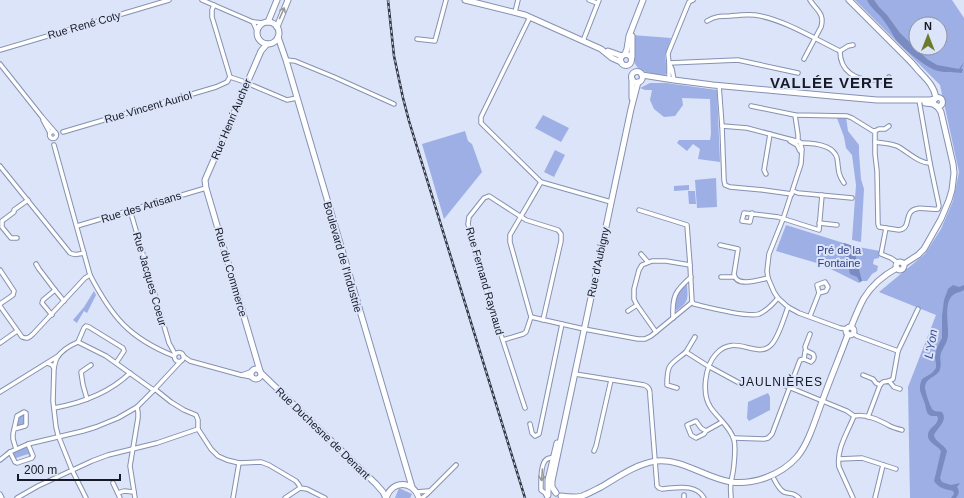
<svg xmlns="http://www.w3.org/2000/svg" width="964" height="498" font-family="Helvetica,sans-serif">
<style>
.green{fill:#9dafe5;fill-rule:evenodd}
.water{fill:#798bc0}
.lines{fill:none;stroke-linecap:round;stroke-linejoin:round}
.street-casing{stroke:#8691b1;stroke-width:5.5}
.secondary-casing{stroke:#8691b1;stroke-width:7}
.street{stroke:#fff;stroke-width:3.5}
.secondary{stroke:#fff;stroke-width:5}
.rail-casing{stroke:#313643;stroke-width:2.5}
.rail{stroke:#dce4f9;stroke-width:1;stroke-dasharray:3;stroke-linecap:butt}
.oneway{stroke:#96989d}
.labels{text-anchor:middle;stroke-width:4;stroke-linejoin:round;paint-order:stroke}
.street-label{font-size:11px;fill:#161a26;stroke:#dce4f9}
.park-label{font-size:11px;fill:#2f3f82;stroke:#dce4f9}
.water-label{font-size:12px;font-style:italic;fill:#3d4f93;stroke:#dce4f9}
.neighbourhood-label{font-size:12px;letter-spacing:1px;fill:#161a26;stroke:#dce4f9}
.district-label{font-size:15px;font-weight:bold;letter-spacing:1px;fill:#161a26;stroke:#dce4f9}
</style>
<rect width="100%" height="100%" fill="#dce4f9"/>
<g class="green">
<path d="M855,0H952L964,18V498H910L908,387L936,315L879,292L925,254L941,229L953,201L959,172L940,85ZM916,24H940V48H916Z"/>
<path d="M632,35L671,38L665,55L667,72L665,75C630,72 634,66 632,35Z"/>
<path d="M650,83H666L717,90L720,162L698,159L700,149L693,144L687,151L677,143L679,140H710L711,134L710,99L682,98L683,105L675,116L664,117L654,109L650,100L652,90H645L640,88Z"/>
<path d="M543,115L569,128L561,142L535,128Z"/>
<path d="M846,117L848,131L859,145V153L861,179L864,189L861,242L852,240L856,185L852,155L846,148L844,137L837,118Z"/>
<path d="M465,131L468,141L472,144L482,172L444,219L422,144Z"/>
<path d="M555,150L565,155L554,177L544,172Z"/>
<path d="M716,178L717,207L697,208L695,180Z"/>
<path d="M689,185V190L674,191V186Z"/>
<path d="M688,191H695L696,204H689Z"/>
<path d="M786,225L853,246L880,251L879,258L874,259L873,264L878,266L877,271L872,274L867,281H862L859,283L837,272L820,264L776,251Z"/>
<path d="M686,284L687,285C688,299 689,302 676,311C672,301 678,292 686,284Z"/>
<path d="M94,291L96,295L87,313L84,311L78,321L77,323L73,320L84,307Z"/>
<path d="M768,393L770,397V410L749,421L747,418L748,402Z"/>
<path d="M23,414L24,415V425L19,426H17L19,417Z"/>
<path d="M26,447L27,448L30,455V457L28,454L16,458L17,461L16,460L13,455L14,452Z"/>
<path d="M399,488L412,494L410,498H395Z"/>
</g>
<g class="water">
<path d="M867,0H874L879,7L887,15L900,33L927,59L937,65L959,69L964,62L961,69H963L962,73C954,72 946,73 938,71C926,68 904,49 896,40C892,34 889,27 884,21C879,13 871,9 867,0Z"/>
<path d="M844,243L853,246L862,281L860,282L857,277L850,274L843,244Z"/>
<path d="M953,285L959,287L964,285V290C959,293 955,292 951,297C944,307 949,325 948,336C947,343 943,348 941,353C939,359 942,364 940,369C938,377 926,377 925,387C925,391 930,407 933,410C935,412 939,411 942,412C948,421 938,427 934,435C935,442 944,444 947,451L940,478L942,482L951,485L960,483L957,487C960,491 959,494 956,498H951L954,494L953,491C945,489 940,489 934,481L936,473L941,451C938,445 924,442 929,431C932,426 938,424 938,418L937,416H931L928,414C926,411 926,408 925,404C922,394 917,390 922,379L932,373L936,368V364L935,357L937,347L942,338V316L944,300L948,289Z"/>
</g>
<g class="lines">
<defs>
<g id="street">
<path d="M202,0L253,22L263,23"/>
<path d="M589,0L597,3"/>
<path d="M693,0L689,2L669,51L668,54L669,63L738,60L798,73"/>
<path d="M214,5L212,10V17L230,77L242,81L287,100L297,98"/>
<path d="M515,12L518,0"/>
<path d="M530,17L481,117V123L541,182L611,202"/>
<path d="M707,21C715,16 721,16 730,16C739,15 747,14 755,15C783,19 815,39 840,51"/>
<path d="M253,22L257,31"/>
<path d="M417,39L435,41L446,0"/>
<path d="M583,41L599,0"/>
<path d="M853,45L848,46L840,51C840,72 856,80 874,80C880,81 885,82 889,77"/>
<path d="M0,50L169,0"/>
<path d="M804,59L821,27C825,13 816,10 810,0"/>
<path d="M286,60L295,61L334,77L394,104"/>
<path d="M0,64L42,117L54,131"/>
<path d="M669,79V63L672,69L674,80"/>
<path d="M719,85L722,126L724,180L725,185L730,187L763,190L792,194"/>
<path d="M751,106L795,115L847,116L852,118L873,131H875V142C882,143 890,143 897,146C907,151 918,163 930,163"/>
<path d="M795,115L798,135V141"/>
<path d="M43,120L50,133"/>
<path d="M722,126L747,128L800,142L802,149L801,164L783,219L769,254L767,271L768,278L774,292L778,298L788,307L799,313L840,328L847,329"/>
<path d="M875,131L879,129H885L889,126"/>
<circle cx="53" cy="135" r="3.5"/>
<path d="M63,132L216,87L227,82L230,77"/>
<path d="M790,141L797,145L800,151"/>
<path d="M875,142V154L877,171L878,224L879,227L899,230C909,229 906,219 910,213C916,204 930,211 938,209L939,206L930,163L919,100"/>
<path d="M801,143C813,143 833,144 837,158C839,169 837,173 844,183"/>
<path d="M54,145L90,275C112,317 129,338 174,356"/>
<path d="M0,166L70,253C75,256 79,254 84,253"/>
<path d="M766,174L764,170L770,134"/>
<path d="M793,191L798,193L852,198"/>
<path d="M130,210L169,343L175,354"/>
<path d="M752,213L750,222L742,221L744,213L778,217L819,230L822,195"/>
<path d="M819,223L837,225"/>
<path d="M77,226L206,188"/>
<path d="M886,228L881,254L891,258L898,263"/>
<path d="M17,238H11L2,227V221L14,212V210L28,200"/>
<path d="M720,245L738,249L734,274C736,288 759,280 768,278"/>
<path d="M641,254L648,262"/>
<path d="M36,264L39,269L55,290"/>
<path d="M0,270L14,291L13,295L0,304"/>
<path d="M721,277H734"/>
<path d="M692,302L694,304C707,307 748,318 759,314C766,311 773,304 778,298"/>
<path d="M0,306L22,337C27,339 29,338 33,334L85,278L90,275"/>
<path d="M628,311L637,305"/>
<path d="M52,315L42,303L43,300L55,290L64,301"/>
<path d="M810,316L819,293L826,291L828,287L825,282L817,285L819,293"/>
<path d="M531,317L510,242V235L541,182"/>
<path d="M673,318C672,296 675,291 691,277"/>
<path d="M656,332L637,305L634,299V289L639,270L642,265L652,261H666L690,265"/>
<path d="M853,333L857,336L898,351L893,379L889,381"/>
<path d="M503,340L523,334L526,332L531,317L584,329L638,339H645L651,336L690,304L692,302L690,265L687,225L639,210"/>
<path d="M0,343L17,331"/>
<path d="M898,351L918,309"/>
<path d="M686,352L695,337"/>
<path d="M806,352L805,347L810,334"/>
<circle cx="179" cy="357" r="4.5"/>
<path d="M183,356L190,361L241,375L252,377"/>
<path d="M47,363L52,365L54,368C55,365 55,361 57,358C61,351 71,345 78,342"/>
<path d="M116,363L124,351L123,348L89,327L86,326L84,328L78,342L106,356L152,389L156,390L171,402L184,410L196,415L198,420V429L211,449L218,456L227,460L239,463L261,462L269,465L296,481L299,485L300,488"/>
<path d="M54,368L53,401L56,427L58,435L72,470L86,498"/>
<path d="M575,374L644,385C650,387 650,391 650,396L657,486L659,488L662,489C676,488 696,483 704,498"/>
<path d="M242,375L253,371"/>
<path d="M863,375L873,379L876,383L880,385L883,382L889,381L894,387L900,389"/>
<path d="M786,386L847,411L854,416"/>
<path d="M677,388L667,385C667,363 670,365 686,352L708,366L743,385"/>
<path d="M0,392L58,356"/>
<path d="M87,399L83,385L81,372L91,365"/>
<path d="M54,408C82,403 109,393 130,373"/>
<path d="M525,408L484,283L468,224L469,217L484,198L489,196L526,220L558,230L561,234V241L543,320"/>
<path d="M854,416C867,414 879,420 890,426C894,428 898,429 902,430"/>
<path d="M868,417L880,385"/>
<path d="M530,424L532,433L535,436L539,434L562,324"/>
<path d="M14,429L25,426L26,425V413L24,412L17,416L13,434V439L16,449"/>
<path d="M706,431L701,428L696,421L687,425L691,435L696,438L704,434L706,431L722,422"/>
<path d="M734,438L764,439L768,438L772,434L800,360L804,359L805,352L807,351L813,354C815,357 814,360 811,362L804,359"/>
<path d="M594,451L596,446L611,380"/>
<path d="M10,452L15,462L17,463L32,458L33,456L28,444"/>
<path d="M839,459L862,458L896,469"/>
<path d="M0,460L10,452L28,444L83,431L96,427L118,418L137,407L154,390L180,362"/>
<path d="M774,479C776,483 780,490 784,492C791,495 792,491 799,498"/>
<path d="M113,483L120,498"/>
<path d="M416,492L429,491"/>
<path d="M118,493L124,491L134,492"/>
<path d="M0,494L2,498"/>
<path d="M547,497L545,493L541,490C541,483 540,463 547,459C549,458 551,458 553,457"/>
<path d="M17,498L38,486L92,461L108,455L157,443L198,429"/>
<path d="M135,498L130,466L138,418V412L137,407"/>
<path d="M233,498L239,463"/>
<path d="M285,498L300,488L307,489L325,498"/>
<path d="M422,498L427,494L456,465"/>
<path d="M684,498V495"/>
<path d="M731,498C731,493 730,488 731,483C731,482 732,478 732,477C734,469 736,447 734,440C731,428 718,418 711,408C701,394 705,366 716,354C735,332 758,361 772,344C779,336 784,318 788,307"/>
<path d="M853,498L839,467C836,449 848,432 854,416"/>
<path d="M875,498L883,465"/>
</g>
<g id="secondary">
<path d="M465,0L525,15L601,49L612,58L621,62"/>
<path d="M849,0L908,59C911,62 914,65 917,69C925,78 934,85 936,98"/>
<path d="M268,22L277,0"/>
<circle cx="268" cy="33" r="11"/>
<path d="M277,27L288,0"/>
<path d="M278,37L286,60L412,487"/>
<path d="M608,51L622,56"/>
<path d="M625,54L627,49L629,36L643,0"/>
<circle cx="626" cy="60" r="5.5"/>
<path d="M632,57V36"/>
<circle cx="637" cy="77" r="5.5"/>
<path d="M642,75L674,80L713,85L832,96L877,100H930L935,99"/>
<path d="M632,79V98"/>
<circle cx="938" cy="102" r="4.5"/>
<path d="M925,103L934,104"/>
<circle cx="900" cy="266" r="4"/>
<path d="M904,264L918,255L924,249L941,219L949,200L952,190L954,173L953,164L941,112L937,106"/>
<path d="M851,327C855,317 859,307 864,298C872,285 884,275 897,268"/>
<circle cx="850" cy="331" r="4"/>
<circle cx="256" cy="374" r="5"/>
<path d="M260,371L206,188L205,180L261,51L267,44"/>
<path d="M261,373L376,484L383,492L386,498"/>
<path d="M556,493L552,487V481L631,109L638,82"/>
<path d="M548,495V480L557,443"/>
<path d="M561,496C568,497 575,498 582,496C588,494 595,490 601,487C618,477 636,464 656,461C682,458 705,478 731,482C754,485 781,475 797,457C809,443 816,417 823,399C831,377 840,356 848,334"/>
<path d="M386,498C392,480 413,480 419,498"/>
</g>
</defs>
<use href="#street" class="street-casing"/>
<use href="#secondary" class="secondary-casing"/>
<use href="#street" class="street"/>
<use href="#secondary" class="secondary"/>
<defs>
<path id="rail" d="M388,0L394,56L403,98L409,121L525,498"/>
</defs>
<use href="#rail" class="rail-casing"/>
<use href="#rail" class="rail"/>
</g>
<defs><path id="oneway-shaft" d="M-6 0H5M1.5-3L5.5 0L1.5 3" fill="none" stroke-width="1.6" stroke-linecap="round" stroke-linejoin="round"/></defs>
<g class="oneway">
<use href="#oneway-shaft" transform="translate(282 13) rotate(-66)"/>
<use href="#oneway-shaft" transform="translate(542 475) rotate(94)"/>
</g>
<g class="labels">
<g class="street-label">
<text transform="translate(84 25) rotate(-16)" y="4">Rue René Coty</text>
<text transform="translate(148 107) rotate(-16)" y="4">Rue Vincent Auriol</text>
<text transform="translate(231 119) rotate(-67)" y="4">Rue Henri Aucher</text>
<text transform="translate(141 207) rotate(-17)" y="4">Rue des Artisans</text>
<text transform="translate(343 257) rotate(74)" y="4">Boulevard de l'Industrie</text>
<text transform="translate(598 262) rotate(-78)" y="4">Rue d'Aubigny</text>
<text transform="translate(231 272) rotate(74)" y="4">Rue du Commerce</text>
<text transform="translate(150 279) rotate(74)" y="4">Rue Jacques Coeur</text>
<text transform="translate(485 281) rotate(74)" y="4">Rue Fernand Raynaud</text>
<text transform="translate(323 433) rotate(44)" y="4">Rue Duchesne de Denant</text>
</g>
<g class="park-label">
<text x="839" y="254">Pré de la<tspan x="839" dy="13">Fontaine</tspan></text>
</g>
<g class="water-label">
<text transform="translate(931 344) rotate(-80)" y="4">L'Yon</text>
</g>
<g class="neighbourhood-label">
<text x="781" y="386">JAULNIÈRES</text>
</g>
<g class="district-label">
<text x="832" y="88">VALLÉE VERTE</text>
</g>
</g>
<g transform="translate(928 36)"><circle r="19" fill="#dce4f9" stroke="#8d93a5"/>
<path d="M0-3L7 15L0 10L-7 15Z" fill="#6b7b2a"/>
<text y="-6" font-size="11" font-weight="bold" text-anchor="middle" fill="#161a26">N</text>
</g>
<path d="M18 474v6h102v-6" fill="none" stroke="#161a26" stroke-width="2"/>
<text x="24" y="474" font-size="12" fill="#161a26" stroke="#dce4f9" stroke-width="3" paint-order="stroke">200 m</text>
</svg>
